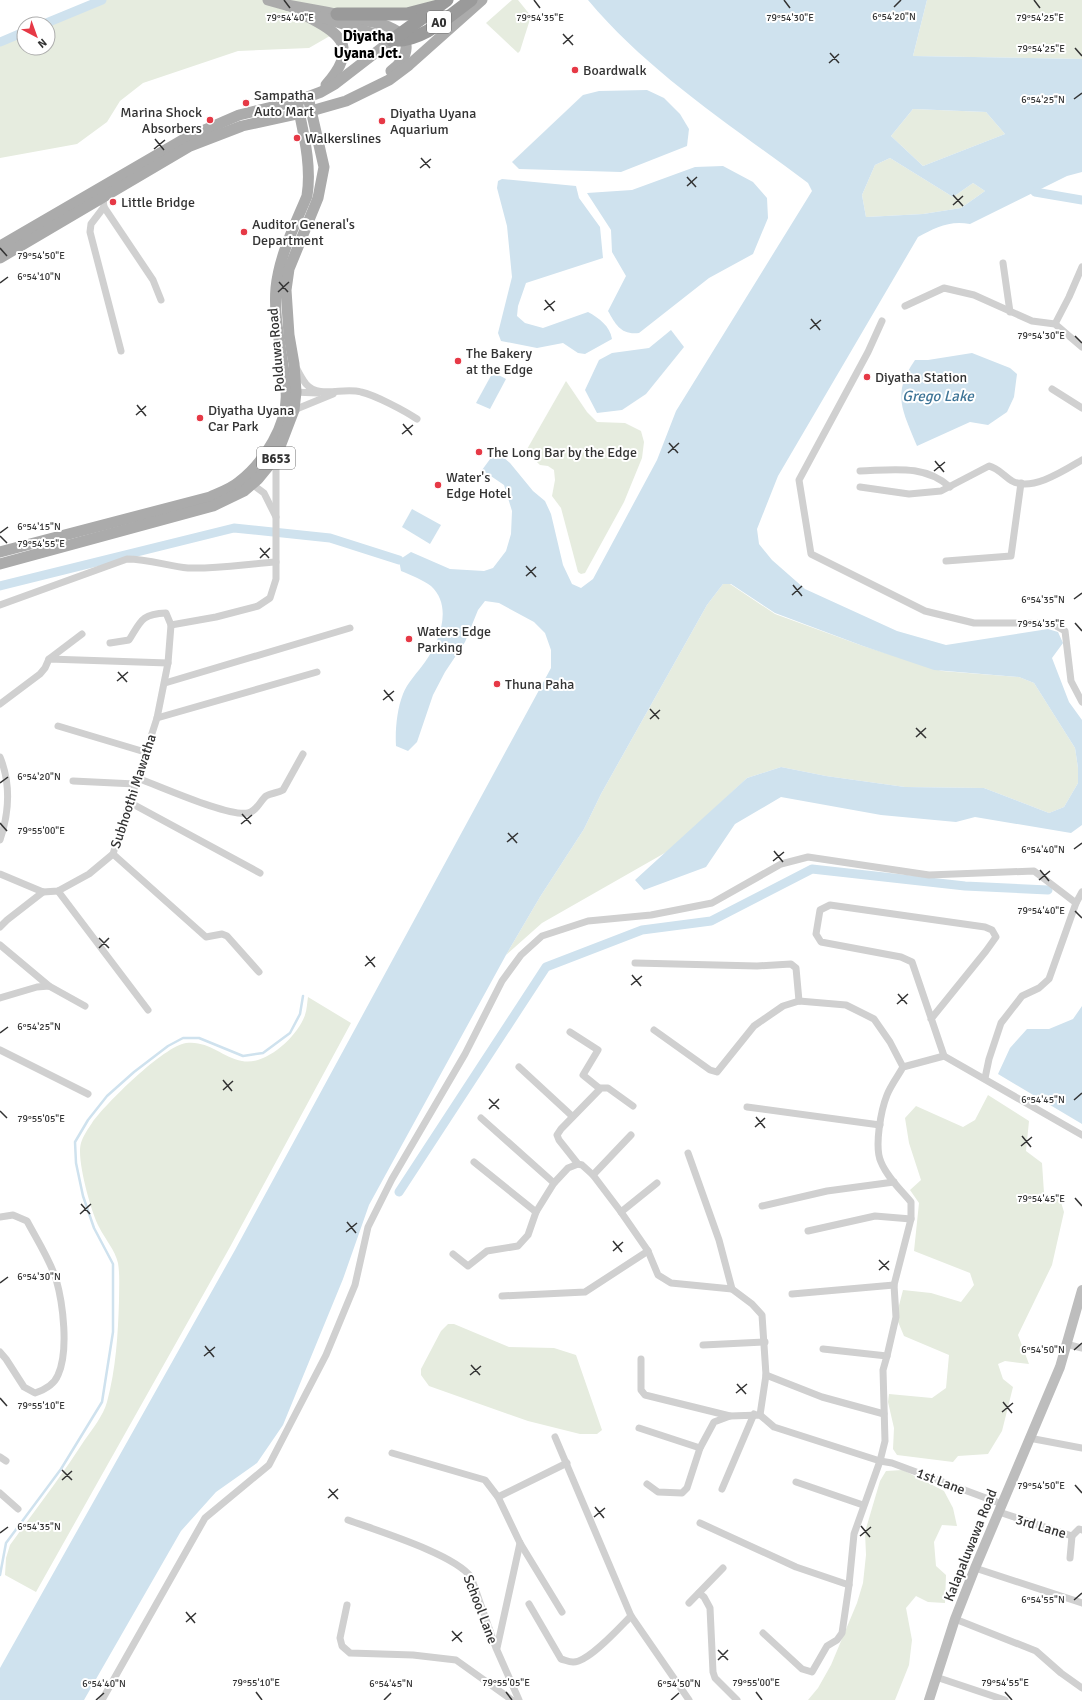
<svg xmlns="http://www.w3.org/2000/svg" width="1082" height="1700" font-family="Signika,sans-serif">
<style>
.green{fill:#e6ecdf}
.water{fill:#cfe2ee;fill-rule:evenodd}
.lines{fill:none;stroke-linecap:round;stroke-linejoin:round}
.stream{stroke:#cfe2ee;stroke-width:2.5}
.canal{stroke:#cfe2ee;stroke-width:9}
.street{stroke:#d0d0d0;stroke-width:7}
.secondary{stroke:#bdbdbd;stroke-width:10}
.primary{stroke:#ababab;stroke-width:11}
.highway{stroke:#9a9a9a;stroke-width:13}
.ticks{fill:none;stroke:#333;stroke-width:1.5}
.poi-dot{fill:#e63946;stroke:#fff;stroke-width:1.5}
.labels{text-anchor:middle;stroke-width:4;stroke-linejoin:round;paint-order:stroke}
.shield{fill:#fff;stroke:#707070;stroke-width:1}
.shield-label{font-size:13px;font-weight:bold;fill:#333}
.poi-label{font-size:14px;fill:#333;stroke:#fff;text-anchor:start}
.street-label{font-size:14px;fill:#333;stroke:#fff}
.neighbourhood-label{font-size:15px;font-weight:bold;fill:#000;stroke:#fff}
.water-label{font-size:15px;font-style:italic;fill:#3f7597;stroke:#fff}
.ticks-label{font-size:10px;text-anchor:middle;fill:#333;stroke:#fff;stroke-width:4;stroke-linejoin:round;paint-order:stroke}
</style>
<rect width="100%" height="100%" fill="#fff"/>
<g class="green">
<path d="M102,0H441L407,14L288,5L335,33L309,48L238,51L143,83L120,101L107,122L77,144L0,158V42L24,32V48H48V24H44Z"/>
<path d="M512,0H518L531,16L520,51L518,53L486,23Z"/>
<path d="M927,0H1082V59L913,56Z"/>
<path d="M913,109L986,112L1005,134L923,166L891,136Z"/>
<path d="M890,158L953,197L973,183L985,191L961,208L923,214L866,217L862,195L875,165Z"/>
<path d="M566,381L587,412L597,422L625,423L641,431L644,442L642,458L624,502L585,573L581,574L578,572L561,508L552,496L555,480L554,470L548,466L540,465L526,451Z"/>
<path d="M723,584H730L775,614L863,646L942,671L1019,677L1034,683L1075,748L1078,768V783L1064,807L1049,813L984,788L905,787L826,776L781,767L747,778L670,850L542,923L506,955L540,897L584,829L601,794L707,605Z"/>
<path d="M308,997L351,1023L230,1247L36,1592L5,1575L6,1558L10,1545C35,1510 61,1477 84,1441C93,1428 103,1416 107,1402C116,1369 118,1334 119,1301C119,1289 120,1275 118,1263C115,1250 105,1239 99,1227C91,1212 76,1158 81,1143C83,1136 88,1129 92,1123C105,1104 164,1046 186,1043C208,1040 222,1057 242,1061C266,1066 298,1036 305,1015C307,1009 307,1003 308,997Z"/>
<path d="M988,1095L1029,1121L1026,1151L1042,1163L1044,1193L1060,1199L1064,1212L1052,1265L1018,1335L1029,1364L1005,1361L998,1364L1003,1379L1013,1387L1002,1431L988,1454L958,1456L953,1462L897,1455L893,1449L894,1428L888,1402L889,1394L932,1398L946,1388L949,1355L904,1336L896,1317L903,1290L931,1293L961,1302L974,1285L970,1273L914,1251L919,1203L910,1190L921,1180L909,1143L905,1118L916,1106L963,1127L975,1120Z"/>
<path d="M448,1324H454L509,1347L554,1348L576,1355L602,1430L597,1434H580L528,1421L429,1386L421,1375V1369L441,1331Z"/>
<path d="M903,1470L944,1491L953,1508L957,1526L942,1525L934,1542L936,1566L946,1575L945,1603L928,1602L916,1596L906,1608L912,1640L909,1665L895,1700H808L818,1688L831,1665L857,1603L863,1583L866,1555L865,1532L880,1481L886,1471Z"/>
</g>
<g class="water">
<path d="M588,0H927L913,56L1082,59V172L1067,176L970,224C949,220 935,228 918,237L778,476L757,529L759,544L772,560L805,589L897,631L946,645L1048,629L1058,632L1063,643L1052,658L1069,702L1082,720V825L1071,833L975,817L956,822L881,815L781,797L735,824L706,867L644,890L635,880L747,778L781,767L826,776L905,787L984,788L1049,813L1064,807L1078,783V768L1075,748L1034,683L1019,677L934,670L863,646L775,613L731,584H723L707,605L601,794L584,829L540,897L506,955L369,1205L343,1279L283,1425L257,1463L216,1492L181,1531L84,1700H0V1668L235,1250L551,668V650L545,633L534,622L499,603L485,601L478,610L465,642L445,672L433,695L417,742L408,751L396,746C395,730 397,709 403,694C407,683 418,672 425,662C440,641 453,606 431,586C423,580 411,575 401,571L399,560L411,552L450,569L484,571L493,568L506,551L511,534L512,511L504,485L482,470L496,451L510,463L533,491L545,501L551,514L563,565L572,584L581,588L593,579L657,460L676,411L812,191L808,183C732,126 649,73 588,0ZM913,109L986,112L1005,134L923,166L891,136ZM890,158L953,197L973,183L985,191L961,208L923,214L866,217L862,195L875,165Z"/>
<path d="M647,90L664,98L680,114L689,129L687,146L621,172L519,169L512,162L583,95L599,91Z"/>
<path d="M723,166L753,182L767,198L768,218L753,254L709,278L639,333C621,335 616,325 608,311L626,276L612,252L611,230L587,193L632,190L695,167Z"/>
<path d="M502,179L576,186L579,198L600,227L603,258L526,283L518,306L517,316L525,323L543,328L588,312C599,318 610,326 612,339L585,354L578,353L563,343L537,348L501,341L498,333L512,277L507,226L497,188L498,181Z"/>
<path d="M671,330L684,347L646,394L622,410L597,413L585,390L599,360L612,353L649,348Z"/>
<path d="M972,353L1010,368L1017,374L1014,397L1007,412L988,425L970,422L917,446C903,411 891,394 915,360H928Z"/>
<path d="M493,372L506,379L490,409L476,403Z"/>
<path d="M412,509L441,525L430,544L402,527Z"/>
<path d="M1082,1006V1124L998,1074L1010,1048L1027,1029H1049L1073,1019Z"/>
</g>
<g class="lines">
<path class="stream" d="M0,1575L6,1543L61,1469L102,1402L113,1332V1264L94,1228L83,1196L76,1163L75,1142L88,1120L107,1096L134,1072L168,1046L183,1038H199L243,1056L263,1053L290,1033L300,1014L303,996"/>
<g class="canal">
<path d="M44,24L102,0"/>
<path d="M0,42L24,32"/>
<path d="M1035,192L1082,200"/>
<path d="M0,586L234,528L330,538L399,560"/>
<path d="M399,1192L546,967L642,930L711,921L812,869L965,886L1048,890"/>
</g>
<g class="street">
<path d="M103,199L104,207L91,224L90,232L121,351"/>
<path d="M104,207L153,280L161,300"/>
<path d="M1003,263L1010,312"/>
<path d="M905,306L944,288L974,295L1032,321L1055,324L1082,347"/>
<path d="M882,321L868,352L799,480L811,554L925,611L974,623H1051L1065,631L1071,681L1082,702"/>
<path d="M1055,324L1069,297L1082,267"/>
<path d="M296,367C299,373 302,379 306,384C319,399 343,387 361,392C375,395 405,411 417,419"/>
<path d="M1052,389L1082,408"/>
<path d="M293,392L318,393"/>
<path d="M294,410L333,394"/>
<path d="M860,471C893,470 924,464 950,487"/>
<path d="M252,484L264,493L276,517"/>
<path d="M860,487L909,494L941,491L989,466C998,468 1004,476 1012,481C1032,492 1065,470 1082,460"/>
<path d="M946,561L1011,556L1021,483"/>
<path d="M0,605L127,559C148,559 168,566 188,568C218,569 246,564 276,562"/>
<path d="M171,625L216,617L258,606L270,598L276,579V457"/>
<path d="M49,659L82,634"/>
<path d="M165,683L350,628"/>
<path d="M0,704L40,674L45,668L49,659L168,663"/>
<path d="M157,718L317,672"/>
<path d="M58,726L145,752"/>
<path d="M0,757C11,784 9,813 0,840"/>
<path d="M137,778C160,786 228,817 248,813C257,811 260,801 266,796C271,793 278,793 283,790L303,754"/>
<path d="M73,781L135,784"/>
<path d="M129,802L260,873"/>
<path d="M113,854L206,937L222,934L227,936L259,972"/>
<path d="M0,874L43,892L58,891L89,874L113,854L157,718L168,663L171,625L166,613C141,614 141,621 129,640L110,643"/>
<path d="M58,891L148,1010"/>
<path d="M0,927L7,920L43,892"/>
<path d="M0,945L49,986"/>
<path d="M635,963L757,966L791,964L796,968L799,1001"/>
<path d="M0,998L37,987L49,986L85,1006"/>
<path d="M931,1019L986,951L996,937L992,930L985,927L830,905L820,910L816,934L821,942L901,957L912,962L944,1056L1082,1135"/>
<path d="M654,1030L710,1070L717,1072L754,1026L783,1006L799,1001L846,1005L874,1019L890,1042L903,1067"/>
<path d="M570,1032L598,1050L583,1075L599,1088"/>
<path d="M0,1050L88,1094"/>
<path d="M519,1067L572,1116"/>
<path d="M985,1078L989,1059L1001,1023L1022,996L1039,988L1049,979L1076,903L1082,892"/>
<path d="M633,1106L608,1088H601L561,1129L557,1135L559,1140L578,1164L582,1165L593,1175L621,1212L648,1251L658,1275L671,1283L732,1289L752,1304L762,1315L766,1375L760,1415"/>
<path d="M747,1107L880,1125"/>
<path d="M481,1118L554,1183"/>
<path d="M688,1153L719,1240L732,1289"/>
<path d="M474,1162L536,1212"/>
<path d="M593,1175L631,1135"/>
<path d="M762,1206L827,1191L894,1182"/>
<path d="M621,1212L657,1183"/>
<path d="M0,1217L13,1215L27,1221C36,1238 50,1260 56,1279C63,1303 69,1351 58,1375C54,1385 44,1390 35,1393L24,1387L6,1359L0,1352"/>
<path d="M808,1231L875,1216L911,1219"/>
<path d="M453,1254L468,1266L487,1251L518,1246L528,1235L536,1212L554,1183L568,1168L578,1164"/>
<path d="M792,1294L894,1285"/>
<path d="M502,1296L585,1292L648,1251"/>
<path d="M1066,1344L1082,1348"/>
<path d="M703,1345L765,1342"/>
<path d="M823,1349L887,1356"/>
<path d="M641,1359V1390L645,1395L730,1416L760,1415L774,1427L880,1461L892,1463L1002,1504"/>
<path d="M766,1375L822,1397L884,1414"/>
<path d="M639,1428L700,1448"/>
<path d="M555,1437L631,1616L689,1700"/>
<path d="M1029,1438L1082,1448"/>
<path d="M392,1453L485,1480L498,1497L520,1543L562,1612"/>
<path d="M0,1457L6,1461"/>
<path d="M796,1482L863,1505"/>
<path d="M647,1484L658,1492L682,1493L687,1488L700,1448L714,1422L730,1416"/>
<path d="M722,1489L754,1414"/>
<path d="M0,1493L18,1509"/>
<path d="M498,1497L567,1463"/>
<path d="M999,1512L1072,1536L1079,1529L1082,1530"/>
<path d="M348,1520C378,1531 454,1554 471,1577L496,1648L519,1700"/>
<path d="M700,1523L796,1567L849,1585"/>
<path d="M1070,1558L1072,1536"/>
<path d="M975,1568L1082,1603"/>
<path d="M699,1593L704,1597L710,1608L713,1672L715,1678L737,1700"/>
<path d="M689,1603L723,1568"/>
<path d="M529,1604L561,1659C565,1660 569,1662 573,1662C588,1663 620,1627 631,1616"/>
<path d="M347,1605L340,1638L342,1646L350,1653L413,1655L456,1660L512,1700"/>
<path d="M955,1619L1036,1651L1061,1673L1082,1688"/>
<path d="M763,1633L802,1669L812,1672L827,1646L837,1640L842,1633L849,1585L854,1534L880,1461L885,1441L883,1370L887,1356L896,1317L894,1285L911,1219V1202C901,1190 887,1177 881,1162C874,1147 881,1110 887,1095C891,1085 898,1076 903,1067L944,1056"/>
<path d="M497,1648L520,1543"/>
<path d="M936,1677L1005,1700"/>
<path d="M102,1700L205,1518L269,1465L326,1355L355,1285L368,1227L392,1179L465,1054L502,981L521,955L542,936L588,921L651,915L712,903L781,864L808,857L929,875L1034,871L1076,903"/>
</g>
<path class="secondary" d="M929,1700L955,1619L975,1568L1060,1367L1082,1290"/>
<g class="primary">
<path d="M268,0L293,7"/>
<path d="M287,5C312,9 337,14 362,20C371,22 381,23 389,27C414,37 409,58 391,71"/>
<path d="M295,10C332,30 365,41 326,85"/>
<path d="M322,17L392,40"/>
<path d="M0,246L186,138L239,115L297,101L321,92L335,84L392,40"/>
<path d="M0,258L190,146L242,126L311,111L346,101L389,80L409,65L482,0"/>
<path d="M0,552L210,497C219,493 231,489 239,482C264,463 289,423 286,391C284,357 273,323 276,288C279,256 295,225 307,196C312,165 303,132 297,101"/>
<path d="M0,564L213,506L244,491L258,479L276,457L294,410L296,392L294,364L289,335L286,290L289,269L318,198L324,167L308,97"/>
</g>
<g class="highway">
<path d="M337,14H407L438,6"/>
<path d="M392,40C421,43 449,16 471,0"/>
<path d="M392,40L447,0"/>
</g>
</g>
<path class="ticks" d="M284,0L290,8M534,0L540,8M784,0L790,8M1034,0L1040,8M894,7L901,0M563,34L573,45M563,44L573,35M1075,48L1082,56M830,53L839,63M829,63L839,54M1074,99L1082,93M155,139L164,150M154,149L165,140M421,158L430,168M420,168L431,159M687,177L696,187M687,186L697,177M953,195L963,206M953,205L963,196M0,248L7,256M279,282L288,292M0,283L8,277M278,292L289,282M545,300L554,311M544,310L555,301M811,319L820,330M810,329L821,320M1075,336L1082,343M137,405L146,416M136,415L146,406M403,424L412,435M402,434L413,425M669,443L678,453M668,453L679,443M935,461L944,472M934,471L945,462M0,533L8,527M0,536L7,543M260,548L269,558M260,558L270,548M526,566L536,577M526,576L536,567M793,585L802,596M792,595L802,586M1074,599L1082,593M1075,623L1082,631M118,672L127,682M117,681L128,672M384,690L393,701M383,700L394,691M650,709L659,719M650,719L660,710M916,728L926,738M916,737L926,728M0,783L8,777M242,814L251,824M0,823L7,831M241,824L252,815M508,833L517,843M507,842L518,833M1074,849L1082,843M774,851L783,862M773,861L784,852M1040,870L1049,881M1039,880L1050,871M1075,911L1082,918M99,938L109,948M99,948L109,938M366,956L375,967M365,966L375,957M632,975L641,986M631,985L642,976M898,994L907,1004M897,1004L908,994M0,1033L8,1027M223,1080L232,1091M223,1090L233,1081M489,1099L499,1109M1074,1100L1082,1093M489,1109L499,1099M0,1111L7,1118M756,1117L765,1128M755,1127L765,1118M1022,1136L1031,1147M1021,1146L1032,1137M1075,1198L1082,1206M81,1204L90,1214M80,1214L91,1204M347,1222L356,1233M346,1232L357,1223M613,1241L622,1252M613,1251L623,1242M879,1260L889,1270M879,1270L889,1261M0,1283L8,1277M205,1346L214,1357M1074,1350L1082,1343M204,1356L215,1347M471,1365L480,1375M470,1375L481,1366M737,1384L746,1394M736,1393L747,1384M0,1398L7,1406M1003,1402L1012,1413M1002,1412L1013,1403M62,1470L72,1480M62,1480L72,1471M1075,1485L1082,1493M329,1489L338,1499M328,1498L338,1489M595,1507L604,1518M594,1517L605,1508M861,1526L870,1537M0,1533L8,1527M860,1536L871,1527M1074,1600L1082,1593M186,1612L195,1623M186,1622L196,1613M452,1631L462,1642M452,1641L462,1632M718,1650L728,1660M718,1660L728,1650M256,1692L262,1700M506,1692L512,1700M756,1692L762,1700M1005,1692L1012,1700M96,1700L104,1693M384,1700L391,1693M671,1700L679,1693"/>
<g class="poi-dot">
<circle cx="575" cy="70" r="4"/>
<circle cx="246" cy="103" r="4"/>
<circle cx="210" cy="120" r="4"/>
<circle cx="382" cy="121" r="4"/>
<circle cx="297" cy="138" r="4"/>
<circle cx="113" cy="202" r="4"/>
<circle cx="244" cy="232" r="4"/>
<circle cx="458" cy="361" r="4"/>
<circle cx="867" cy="377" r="4"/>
<circle cx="200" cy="418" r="4"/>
<circle cx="479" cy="452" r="4"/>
<circle cx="438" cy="485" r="4"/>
<circle cx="409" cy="639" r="4"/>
<circle cx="497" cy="684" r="4"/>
</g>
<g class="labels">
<g class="shield">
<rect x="427" y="11" width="24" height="22" rx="3"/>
<rect x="257" y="447" width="38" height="22" rx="3"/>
</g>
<g class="shield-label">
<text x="439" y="27">A0</text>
<text x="276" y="463">B653</text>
</g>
<g class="poi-label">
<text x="583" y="75">Boardwalk</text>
<text x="254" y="100">Sampatha<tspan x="254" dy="16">Auto Mart</tspan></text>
<text x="202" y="117" text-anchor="end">Marina Shock<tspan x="202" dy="16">Absorbers</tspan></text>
<text x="390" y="118">Diyatha Uyana<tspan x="390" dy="16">Aquarium</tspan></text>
<text x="305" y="143">Walkerslines</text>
<text x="121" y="207">Little Bridge</text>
<text x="252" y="229">Auditor General's<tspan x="252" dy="16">Department</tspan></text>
<text x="466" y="358">The Bakery<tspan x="466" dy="16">at the Edge</tspan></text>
<text x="875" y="382">Diyatha Station</text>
<text x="208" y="415">Diyatha Uyana<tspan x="208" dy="16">Car Park</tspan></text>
<text x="487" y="457">The Long Bar by the Edge</text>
<text x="446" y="482">Water's<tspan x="446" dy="16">Edge Hotel</tspan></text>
<text x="417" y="636">Waters Edge<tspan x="417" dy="16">Parking</tspan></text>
<text x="505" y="689">Thuna Paha</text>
</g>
<g class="street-label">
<text transform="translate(276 350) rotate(-95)" y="5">Polduwa Road</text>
<text transform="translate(133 791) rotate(-72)" y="5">Subhoothi Mawatha</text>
<text transform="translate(941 1481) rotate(21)" y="5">1st Lane</text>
<text transform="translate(1041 1526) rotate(17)" y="5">3rd Lane</text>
<text transform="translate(970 1545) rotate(-68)" y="5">Kalapaluwawa Road</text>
<text transform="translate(481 1609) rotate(69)" y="5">School Lane</text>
</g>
<g class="neighbourhood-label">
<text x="368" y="41">Diyatha<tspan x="368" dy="17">Uyana Jct.</tspan></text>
</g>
<g class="water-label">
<text x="938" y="401">Grego Lake</text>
</g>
</g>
<g class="ticks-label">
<text x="894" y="20">6°54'20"N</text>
<text x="540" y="21">79°54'35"E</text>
<text x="290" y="21">79°54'40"E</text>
<text x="790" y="21">79°54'30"E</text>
<text x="1040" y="21">79°54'25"E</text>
<text x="1041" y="52">79°54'25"E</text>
<text x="1043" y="103">6°54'25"N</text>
<text x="41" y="259">79°54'50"E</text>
<text x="39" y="280">6°54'10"N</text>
<text x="1041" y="339">79°54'30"E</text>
<text x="39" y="530">6°54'15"N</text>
<text x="41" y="547">79°54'55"E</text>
<text x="1043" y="603">6°54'35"N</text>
<text x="1041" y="627">79°54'35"E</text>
<text x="39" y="780">6°54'20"N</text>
<text x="41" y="834">79°55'00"E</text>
<text x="1043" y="853">6°54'40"N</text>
<text x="1041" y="914">79°54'40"E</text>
<text x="39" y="1030">6°54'25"N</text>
<text x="1043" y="1103">6°54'45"N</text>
<text x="41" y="1122">79°55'05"E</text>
<text x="1041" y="1202">79°54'45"E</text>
<text x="39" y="1280">6°54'30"N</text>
<text x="1043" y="1353">6°54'50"N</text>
<text x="41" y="1409">79°55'10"E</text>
<text x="1041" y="1489">79°54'50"E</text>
<text x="39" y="1530">6°54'35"N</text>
<text x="1043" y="1603">6°54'55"N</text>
<text x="256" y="1686">79°55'10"E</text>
<text x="506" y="1686">79°55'05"E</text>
<text x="756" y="1686">79°55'00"E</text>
<text x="1005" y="1686">79°54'55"E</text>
<text x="104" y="1687">6°54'40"N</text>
<text x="391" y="1687">6°54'45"N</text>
<text x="679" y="1687">6°54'50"N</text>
</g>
<g transform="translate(36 36) rotate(139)"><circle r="19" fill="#ffffff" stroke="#adadad"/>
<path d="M0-3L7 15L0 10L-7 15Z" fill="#e63946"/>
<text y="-6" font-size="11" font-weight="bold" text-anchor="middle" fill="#333333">N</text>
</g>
</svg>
